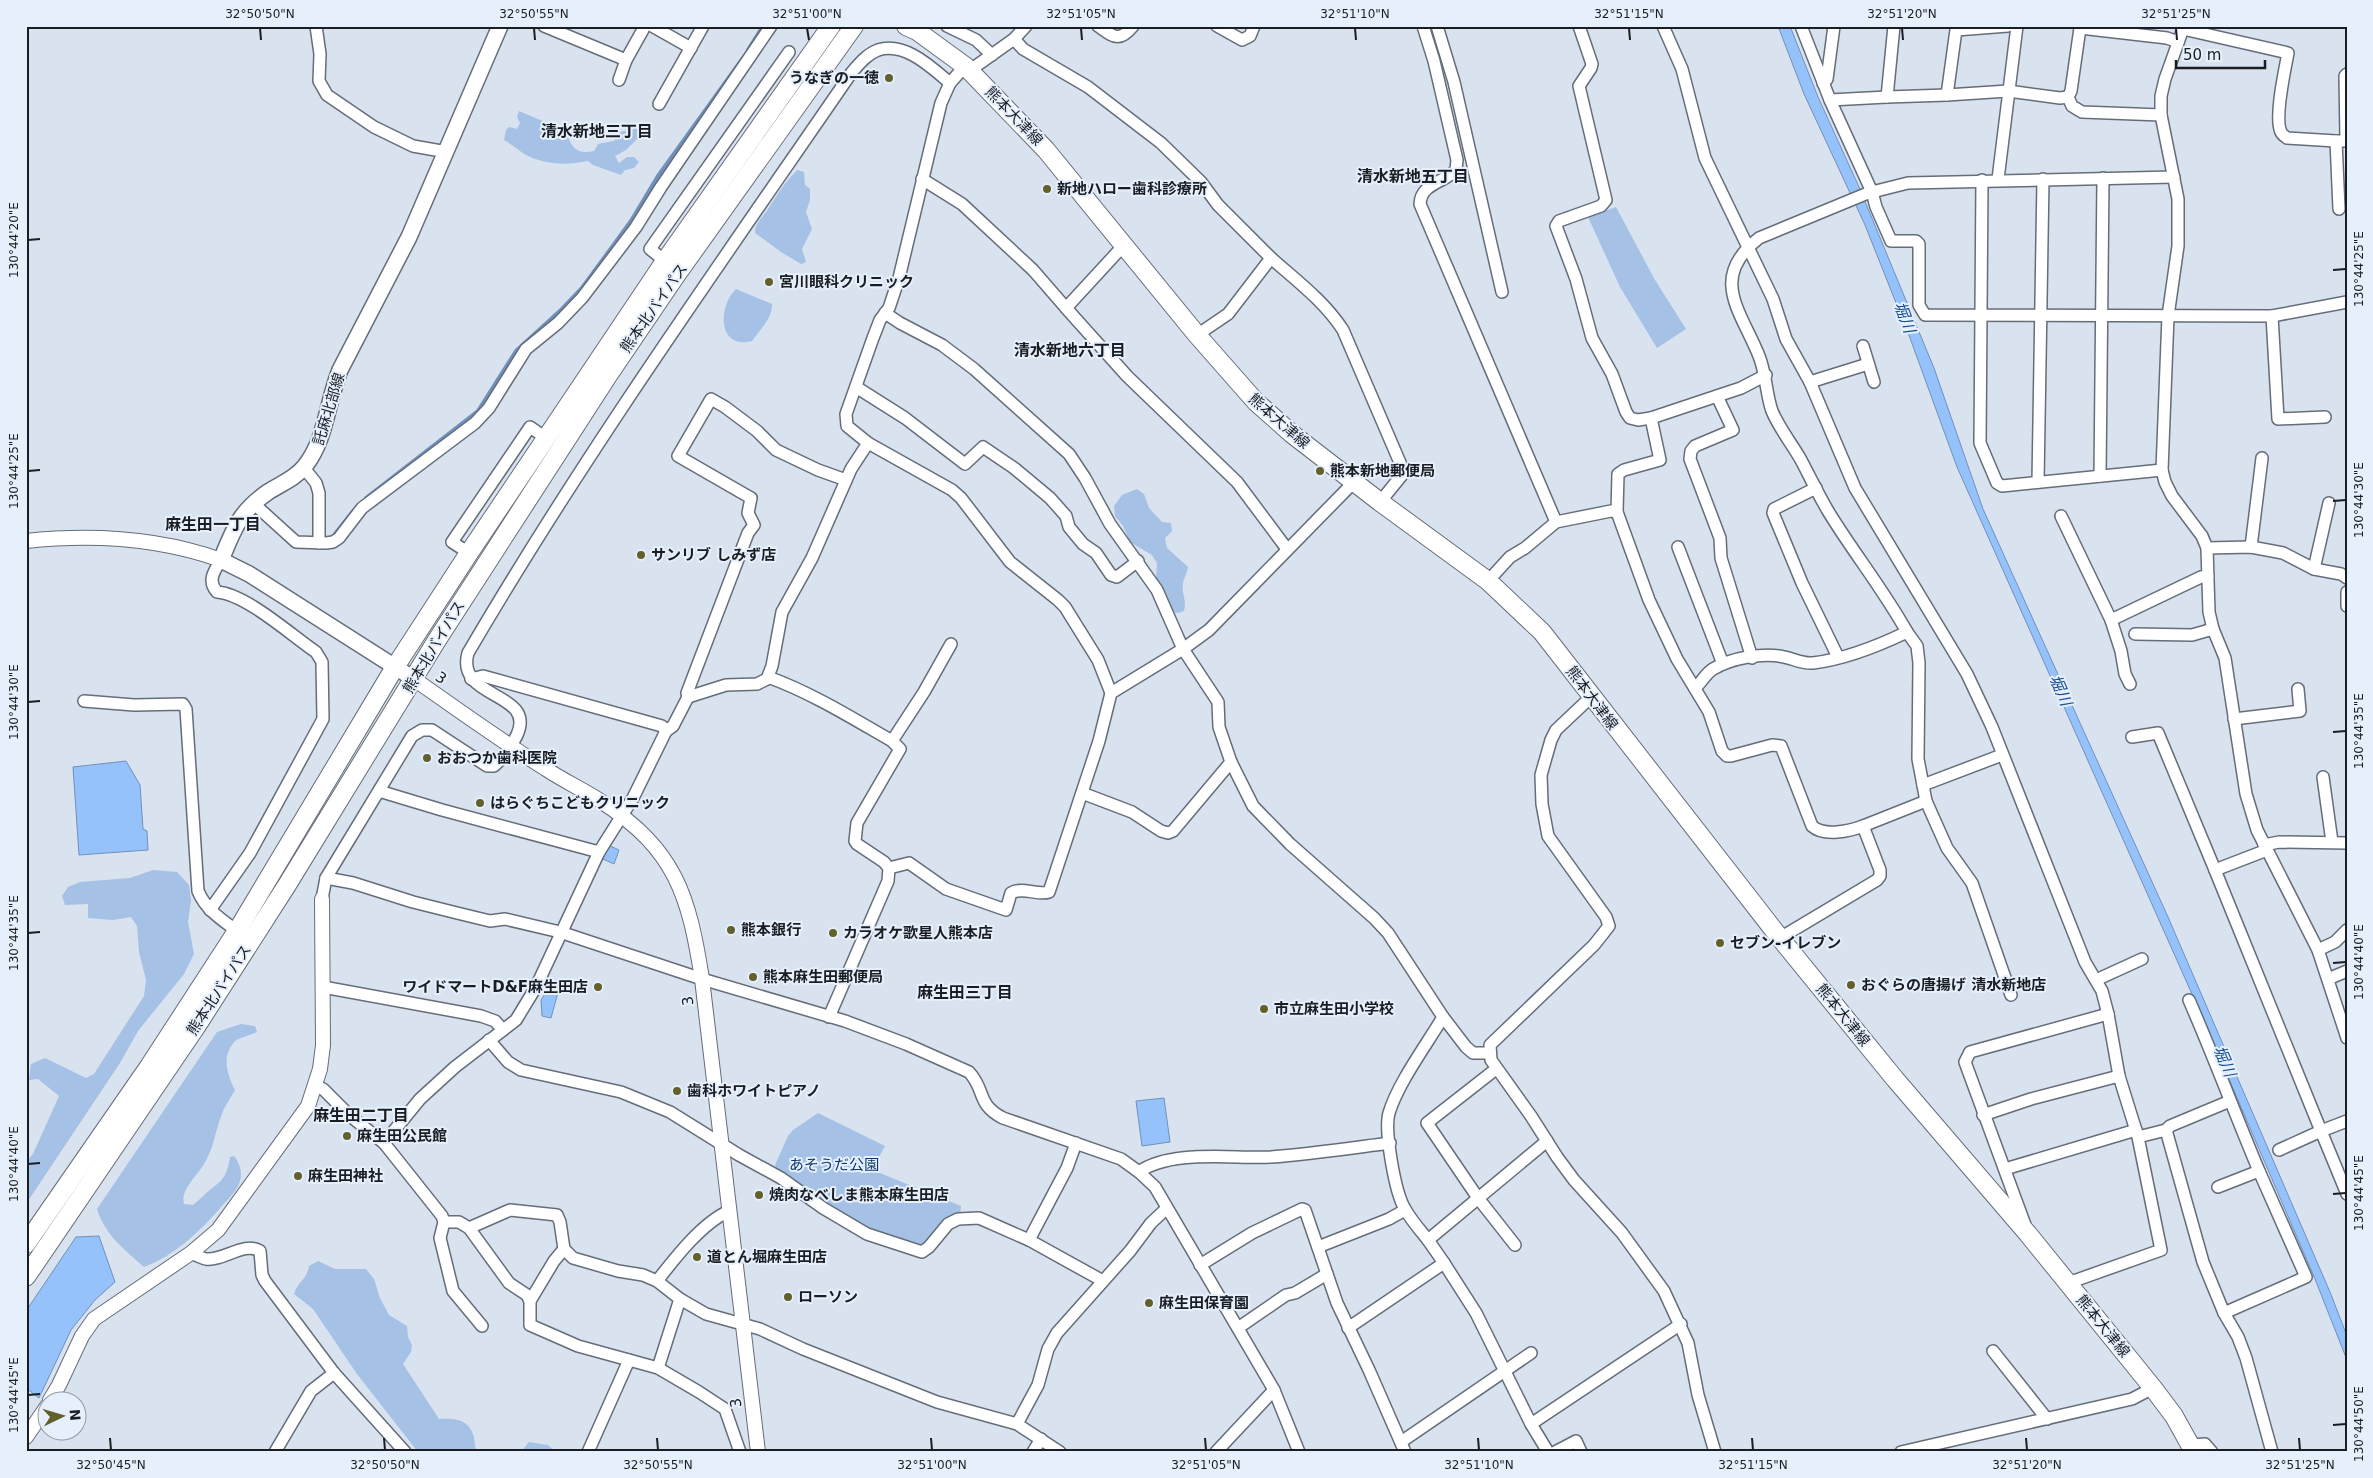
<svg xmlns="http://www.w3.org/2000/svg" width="2373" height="1478" font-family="'DejaVu Sans','Noto Sans JP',sans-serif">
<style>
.green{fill:#a5c1e6}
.water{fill:#96c2fc;stroke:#7190bb}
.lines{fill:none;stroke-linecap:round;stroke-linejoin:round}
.stream{stroke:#7190bb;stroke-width:4}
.minor-casing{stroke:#656d78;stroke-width:14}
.tertiary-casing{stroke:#656d78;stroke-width:16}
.secondary-casing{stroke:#656d78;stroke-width:18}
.primary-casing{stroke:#656d78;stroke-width:20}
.trunk-casing{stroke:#656d78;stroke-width:20}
.minor{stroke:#fff;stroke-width:11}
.tertiary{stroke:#fff;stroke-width:14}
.secondary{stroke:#fff;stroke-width:15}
.primary{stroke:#fff;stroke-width:18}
.trunk{stroke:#fff;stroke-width:18}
.ticks{fill:none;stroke:#1a1d22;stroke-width:2}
.poi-dot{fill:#63602c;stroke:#e6effc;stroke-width:2}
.labels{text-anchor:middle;stroke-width:4;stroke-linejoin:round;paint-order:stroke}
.poi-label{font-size:15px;font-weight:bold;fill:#1a1d22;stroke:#e6effc;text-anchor:start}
.street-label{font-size:15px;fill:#1a1d22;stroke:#e6effc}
.park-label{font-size:15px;fill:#0c376a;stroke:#e6effc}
.neighbourhood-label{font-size:16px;font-weight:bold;fill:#1a1d22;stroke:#e6effc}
.water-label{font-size:16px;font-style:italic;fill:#185093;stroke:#e6effc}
.neatline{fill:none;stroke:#1a1d22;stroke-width:2}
.ticks-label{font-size:12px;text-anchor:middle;fill:#1a1d22}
</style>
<rect width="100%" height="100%" fill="#d9e2ef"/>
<g class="green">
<path d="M519,111L566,131C571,147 576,155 594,151L598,144L614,141L619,132L632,130L636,126L638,130V138L626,150L615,156L619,163L627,157H634L639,162L634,168L625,170L621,175L593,165L588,161C568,165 550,165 530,157C521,153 513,145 504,140L506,130L509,127L517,129L520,123L517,117Z"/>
<path d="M797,170L804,172L805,185L810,189V200L806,212L812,229L802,249L806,262L801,264L781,252L755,233C755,221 763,218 768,209C778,193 784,184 797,170Z"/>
<path d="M1616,207L1655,280L1686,329L1657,348L1620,287L1588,217Z"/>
<path d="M736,289L772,304C773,317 760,330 752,341C717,350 718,306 736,289Z"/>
<path d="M1137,489L1144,494L1149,508L1162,522L1171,523L1172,531L1165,538L1167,548L1188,567C1187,574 1184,577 1183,583C1181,593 1187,599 1184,611L1178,613L1172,612L1166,593L1160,588L1156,578L1157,563L1152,555L1130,542L1123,526L1115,516L1114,506L1122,495Z"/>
<path d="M153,870L177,872L189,885L191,901L188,922L194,954L184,974L138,1031L120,1063L26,1204V1162L33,1154L59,1096L38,1079L29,1080L31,1064L45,1058L86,1078L94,1074L144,996L146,980L139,952L137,926L131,917L113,920L88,918V904L65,905L62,896L68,887L80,882L130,878Z"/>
<path d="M241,1024L255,1026L257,1032C251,1035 240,1037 235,1041C221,1056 227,1074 235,1090C231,1098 225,1105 222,1114C215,1131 214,1148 204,1164C197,1176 180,1190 184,1204L193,1205C200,1200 204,1194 211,1189C225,1179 227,1174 230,1157L234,1156C239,1162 243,1172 240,1181C238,1190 228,1199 222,1206C200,1231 176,1255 144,1267C125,1250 105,1235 97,1209L217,1032Z"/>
<path d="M818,1113L885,1146L874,1166L875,1171L961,1206L960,1215L942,1223L921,1247L867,1230L777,1171L775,1165L788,1136L793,1130Z"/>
<path d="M318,1261L335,1269H366L374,1279L380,1298L389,1315L407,1326L408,1337L412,1345L411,1352L403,1364L439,1419C455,1418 469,1419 474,1437C475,1443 474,1447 478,1452H418L357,1374L313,1309L294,1294C298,1281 307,1280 309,1266Z"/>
<path d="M529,1442L548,1445L556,1452H521Z"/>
</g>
<g class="water">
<path d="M1778,26H1790L1818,97L1859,187L1934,368L1983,509L2168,917L2330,1292L2347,1336V1360L2315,1279L2200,1012L1957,467L1910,338L1865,225L1804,94Z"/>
<path d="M126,761L140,785L143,829L147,831L148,850L79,855L73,767Z"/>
<path d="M608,845L619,850L614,864L603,859Z"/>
<path d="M553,981L560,985L551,1018L542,1016L541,1000Z"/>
<path d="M1164,1098L1170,1142L1142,1146L1136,1101Z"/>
<path d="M99,1236L115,1282L95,1300L71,1330L39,1398L26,1388V1311L76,1237Z"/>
</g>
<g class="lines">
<g class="stream">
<path d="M748,50L763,26"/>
<path d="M366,498L478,411L516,351L562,309L582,288L631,221L658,176L743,58"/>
<path d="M335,534L354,510"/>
</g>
<defs>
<g id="minor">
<path d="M316,26L320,54L319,81L327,95L374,127L413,146L447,152"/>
<path d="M544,26L626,60L619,80"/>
<path d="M652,26L691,48"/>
<path d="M947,26L976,40L992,55"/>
<path d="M1098,26C1114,37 1119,43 1133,26"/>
<path d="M1217,26L1242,40L1250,36L1254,26"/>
<path d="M1423,26L1434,61L1457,160L1456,170C1444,183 1421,183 1420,204L1556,522"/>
<path d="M1437,26L1454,82L1502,292"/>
<path d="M1579,26L1592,64L1591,68L1579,86L1606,200L1601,206L1559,221L1556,226L1576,279L1592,338L1612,374L1626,412L1630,418L1638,420L1651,418L1741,388L1766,375"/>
<path d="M1663,26L1682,69L1705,158L1773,299L1786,339L1810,382L1855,488L1967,674L1992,727L2085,962L2102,991L2108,1014"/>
<path d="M1801,26L1830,100L1872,192L1876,207L1891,241H1916L1919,244V305L1925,315L2272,316L2347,302"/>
<path d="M1894,26L1887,97L1947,95"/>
<path d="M2008,26L1956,30L1947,95L2008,91L2060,98L2068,97L2071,91L2080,28"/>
<path d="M2080,26V28L2167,38L2178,42"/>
<path d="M2184,26L2165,79L2161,96V115L2178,199V246L2168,316L2162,470L2165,482L2172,496L2202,536L2207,548L2209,612L2213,629L2225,658L2246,794L2257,830L2318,950L2347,1038"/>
<path d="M2183,29L2288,53C2285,69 2274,118 2281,132C2282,135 2285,136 2287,138L2336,141"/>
<path d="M1014,39L1023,49L1088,87L1161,143L1201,182L1218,205L1271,258"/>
<path d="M626,60L645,26"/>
<path d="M969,71L1014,39L1026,26"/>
<path d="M1823,83L1827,79L1834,26"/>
<path d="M2068,97L2072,106L2082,112L2161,115"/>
<path d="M1830,100L1887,97"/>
<path d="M659,104L703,26"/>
<path d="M922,179L962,204L1033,270L1066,308L1124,245"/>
<path d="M1998,179L2017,26"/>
<path d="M1982,180L1980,443L1997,483L2002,486L2162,470"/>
<path d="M2339,209L2336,141H2346L2345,76L2347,74"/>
<path d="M665,261L650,249L789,52"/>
<path d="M1066,308L1127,376L1237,482L1287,549"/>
<path d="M885,313L900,323L942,345L974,369L1069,454L1085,478L1110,524L1157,590L1183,649L1218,702L1219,727L1231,762L1173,831L1168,833L1161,831L1132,812L1082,793"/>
<path d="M2272,316L2278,419L2325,417"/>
<path d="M1197,335L1228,314L1271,258C1297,281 1324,301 1343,330L1401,465L1402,475L1380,502"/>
<path d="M1863,346L1874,382"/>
<path d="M1810,382L1868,364"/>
<path d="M856,387L905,418L965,464L983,447L1014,468L1050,498L1066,516L1069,527L1083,544L1096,553L1111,575L1117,577L1138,561"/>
<path d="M1717,396L1733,430L1695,446L1691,451L1690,459L1720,538L1721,558L1752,658"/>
<path d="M1651,418L1660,460L1624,470L1618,474L1617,512L1649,600L1677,659L1709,712L1722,751L1727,756H1731L1772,745L1781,746L1812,826C1824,837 1850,831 1863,826L1880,870V876L1877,880L1780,938"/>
<path d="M868,443L952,490L961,498L1010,562L1058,600L1065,607L1098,660L1111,693"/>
<path d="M304,468L316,483L319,493V543"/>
<path d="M2100,476L2103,178"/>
<path d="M2038,482L2043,179"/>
<path d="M1816,488L1774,509L1773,513L1802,583L1838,657"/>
<path d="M253,503L296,542L326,543L333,542L339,538L362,508L475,423L489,408L526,349L558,323L582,298L636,227L661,187L771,26"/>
<path d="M2061,516L2111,620L2121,651L2125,674L2130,684"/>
<path d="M1678,547L1723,664"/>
<path d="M2251,547L2262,458"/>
<path d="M2207,548L2251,547L2283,553L2314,569L2341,574L2347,578"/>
<path d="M469,553L452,542L530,427L546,438"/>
<path d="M2314,569L2329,503"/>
<path d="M1488,581L1510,557L1525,548L1556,522L1611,511L1617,512"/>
<path d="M2347,592V606"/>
<path d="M2111,620L2201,577L2208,576"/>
<path d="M1907,632L1917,646L1919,663L1918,759L1926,801L1947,848L1972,883L2011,995"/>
<path d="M2135,634L2192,635L2213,629"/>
<path d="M768,677C812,693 852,718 892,741L900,749L857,823L855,841L857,844L884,862L889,868L888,881L829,1017"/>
<path d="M471,679L483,676L662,726L666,731"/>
<path d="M1695,688C1702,682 1705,674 1713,669C1731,658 1764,652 1784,657C1795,659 1801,664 1813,663C1846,659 1878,646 1907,632C1883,589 1853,552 1828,511C1818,494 1810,477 1801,460C1792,444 1779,428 1772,411C1766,394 1766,373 1759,356C1741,311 1708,278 1759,238L1868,193L1908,183L2174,177"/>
<path d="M688,697L726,685L757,684L767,679L772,666L782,612L812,558L851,469L868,443L847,426L846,414L873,338L880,320L889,308L899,278L941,103L950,83L965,66"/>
<path d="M1591,697L1556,730L1551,740L1541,775L1542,804L1548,836L1606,917L1609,926L1594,945L1490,1045L1491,1060L1531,1116L1557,1157L1574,1180L1622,1233L1664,1291L1688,1343L1698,1395L1715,1452"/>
<path d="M84,701L134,705L183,704L186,709L198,891C206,910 221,919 237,931"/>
<path d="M2234,719L2300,711L2298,689"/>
<path d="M2132,737L2158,733L2215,870L2267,850"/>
<path d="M892,741L924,692L951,644"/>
<path d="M1231,762L1253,806L1290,844L1374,918L1388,933L1443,1017C1427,1044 1398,1083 1389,1113C1384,1130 1395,1193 1405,1209C1411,1220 1420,1230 1428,1240"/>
<path d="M2323,777L2332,842"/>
<path d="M1923,785L2002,755"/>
<path d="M379,791L442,810L599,852"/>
<path d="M1863,826L1926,801"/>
<path d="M2264,845L2279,842L2347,843"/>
<path d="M889,868L909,863L946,889L1006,910L1011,893C1023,886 1037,896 1049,892L1099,741L1111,693L1183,649L1209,630L1354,482"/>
<path d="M2215,870L2321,1131L2347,1121"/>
<path d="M326,878L353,883L413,902L457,913L490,921L505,919L560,932L702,979L845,1021L906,1044L969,1072C986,1090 976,1104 1003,1118L1121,1159L1139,1172L1155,1187L1274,1390L1299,1452"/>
<path d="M322,899L326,878L412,736L422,730H432L487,766H494C504,757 511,747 517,735C537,691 455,700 468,653C585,453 720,264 852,72C859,64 867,54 878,50C905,41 932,68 950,83"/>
<path d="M210,910L250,853L323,719L322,662L316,652C291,635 246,594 217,592C207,581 214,571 221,560"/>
<path d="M2318,950L2335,942L2347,930"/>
<path d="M2328,979L2347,971"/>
<path d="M2096,980L2142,959"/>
<path d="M323,987L481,1016L495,1021L503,1030"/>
<path d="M2189,1000C2214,1057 2235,1114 2259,1171"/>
<path d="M1443,1017L1466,1047L1473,1053H1489"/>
<path d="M489,1040L508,1062L521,1070L621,1092L670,1112L739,1155L781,1178L823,1208L867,1234L922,1252L929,1247L948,1224L958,1219L979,1218L1029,1240L1103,1281"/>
<path d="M1496,1069L1427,1123L1478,1198L1515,1245"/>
<path d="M315,1086L323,1089L349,1115L384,1143L442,1216L444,1222L440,1238L453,1291L482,1326"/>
<path d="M2230,1101L2170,1126L2166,1130L2203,1262L2224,1313L2238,1337L2246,1358L2272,1452"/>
<path d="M1983,1115L2031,1099L2119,1076"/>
<path d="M2138,1137L2166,1130"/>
<path d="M384,1143L420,1099L455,1067L516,1020L536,987L599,852L633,798L666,731L673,726L688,697L687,693L748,533L754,525L748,513L751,498L678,456L711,399L725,407L757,431L776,450L818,470L846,480"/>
<path d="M2279,1150L2321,1131L2347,1194"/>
<path d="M2005,1169L2136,1130"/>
<path d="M1139,1172C1171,1149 1233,1159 1271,1157C1311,1154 1351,1148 1390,1143"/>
<path d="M2218,1187L2259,1171L2306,1277L2224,1313"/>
<path d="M444,1222H459L469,1228L509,1283L527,1295L530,1301V1325L578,1346L658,1368L699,1392L725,1409L740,1452"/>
<path d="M2025,1225L1965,1062L1970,1052L2108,1014L2119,1076L2138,1137L2161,1250L2068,1283"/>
<path d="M469,1228L510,1210L557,1215L560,1222L564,1249L573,1258L618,1271L643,1275L657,1281L680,1299L706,1314L760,1329L803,1349L937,1402L1017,1424L1060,1452"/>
<path d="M1029,1240L1067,1168L1076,1143"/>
<path d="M1318,1247L1389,1219L1405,1210"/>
<path d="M191,1253C196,1255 201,1258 206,1259C224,1261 244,1241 260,1251L262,1275L265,1281L334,1373L405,1452"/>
<path d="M1444,1263L1476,1313L1531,1424L1548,1452"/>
<path d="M1200,1265L1252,1233L1302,1209L1305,1210L1337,1303L1369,1370L1405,1452"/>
<path d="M657,1281C675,1258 702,1223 729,1211"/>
<path d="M530,1301L554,1261L564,1249"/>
<path d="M1238,1328L1286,1295L1295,1293L1327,1274"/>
<path d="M1348,1328L1444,1263L1428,1240L1547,1141"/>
<path d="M1993,1351L2047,1419"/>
<path d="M658,1368L680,1299"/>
<path d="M1017,1424L1038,1385L1048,1349L1057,1333L1130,1251L1151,1223L1167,1208"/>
<path d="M1531,1424L1681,1324"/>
<path d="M1401,1442L1531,1353"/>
<path d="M2191,1445L2205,1444L2212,1452"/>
<path d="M275,1452L311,1391L334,1373"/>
<path d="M588,1452L629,1360"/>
<path d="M1033,1452L1041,1439"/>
<path d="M1216,1452L1274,1390"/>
<path d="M1555,1452L1576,1441L1581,1452"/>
<path d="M1901,1452L2132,1399L2153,1388"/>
</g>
<g id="tertiary">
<path d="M26,541C92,534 159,538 221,560"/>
<path d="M414,679C458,710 501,741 546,769C564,781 584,790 602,802C676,850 689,896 702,979L758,1452"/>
<path d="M50,1400L59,1385L82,1336L94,1319L191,1253L218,1230L308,1106L320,1069L323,1045L322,899"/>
<path d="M26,1437L48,1405"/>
</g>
<path id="secondary" d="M414,679L249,574L221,560C234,529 239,512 268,492C280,484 295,479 305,466C326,440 327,402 340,370L409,237L500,26"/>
<path id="primary" d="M906,26L917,31L965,66L1046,150L1197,335L1256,402L1292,434L1380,502L1488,581L1542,632L1780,938L1895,1079L2028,1234L2153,1388L2174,1416L2194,1452"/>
<g id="trunk">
<path d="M26,1244L150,1065L237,931L395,667L469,553L665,261L831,26"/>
<path d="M26,1277L196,1027L287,885L437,640L607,377L677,274L854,26"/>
</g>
</defs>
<use href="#minor" class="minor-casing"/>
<use href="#tertiary" class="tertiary-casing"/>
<use href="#secondary" class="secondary-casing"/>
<use href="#primary" class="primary-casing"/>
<use href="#trunk" class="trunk-casing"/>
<use href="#minor" class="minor"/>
<use href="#tertiary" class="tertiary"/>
<use href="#secondary" class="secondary"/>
<use href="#primary" class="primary"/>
<use href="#trunk" class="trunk"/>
</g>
<path class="ticks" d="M260,28L261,40M534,28L535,40M807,28L809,40M1081,28L1082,40M1355,28L1356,40M1629,28L1630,40M1902,28L1903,40M2176,28L2177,40M28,240L40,239M2333,270L2346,269M28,471L40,470M2333,501L2346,500M28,702L40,701M2333,732L2346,731M28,933L40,932M2333,963L2346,962M28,1164L40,1163M2333,1194L2346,1193M28,1395L40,1394M2333,1425L2346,1424M110,1438L111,1450M384,1438L385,1450M657,1438L658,1450M931,1438L932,1450M1205,1438L1206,1450M1478,1438L1479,1450M1752,1438L1753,1450M2026,1438L2027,1450M2299,1438L2300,1450"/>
<g class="poi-dot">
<circle cx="889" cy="78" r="5"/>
<circle cx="1047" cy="189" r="5"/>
<circle cx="769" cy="282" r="5"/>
<circle cx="1320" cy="471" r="5"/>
<circle cx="641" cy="555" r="5"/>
<circle cx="427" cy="758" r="5"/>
<circle cx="480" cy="803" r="5"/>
<circle cx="731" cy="930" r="5"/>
<circle cx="833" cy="933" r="5"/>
<circle cx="1720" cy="943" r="5"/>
<circle cx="753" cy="977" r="5"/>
<circle cx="1851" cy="985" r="5"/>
<circle cx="598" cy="987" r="5"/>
<circle cx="1264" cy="1009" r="5"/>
<circle cx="677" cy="1091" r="5"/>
<circle cx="347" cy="1136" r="5"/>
<circle cx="298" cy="1176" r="5"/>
<circle cx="759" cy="1195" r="5"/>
<circle cx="697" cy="1257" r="5"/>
<circle cx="788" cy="1297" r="5"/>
<circle cx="1149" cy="1303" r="5"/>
</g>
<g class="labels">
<g class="poi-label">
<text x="879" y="83" text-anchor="end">うなぎの一徳</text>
<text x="1057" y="194">新地ハロー歯科診療所</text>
<text x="779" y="287">宮川眼科クリニック</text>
<text x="1330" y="476">熊本新地郵便局</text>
<text x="651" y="560">サンリブ しみず店</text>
<text x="437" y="763">おおつか歯科医院</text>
<text x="490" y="808">はらぐちこどもクリニック</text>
<text x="741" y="935">熊本銀行</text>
<text x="843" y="938">カラオケ歌星人熊本店</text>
<text x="1730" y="948">セブン-イレブン</text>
<text x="763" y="982">熊本麻生田郵便局</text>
<text x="1861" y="990">おぐらの唐揚げ 清水新地店</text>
<text x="588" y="992" text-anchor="end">ワイドマートD&amp;F麻生田店</text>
<text x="1274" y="1014">市立麻生田小学校</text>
<text x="687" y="1096">歯科ホワイトピアノ</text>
<text x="357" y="1141">麻生田公民館</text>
<text x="308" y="1181">麻生田神社</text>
<text x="769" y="1200">焼肉なべしま熊本麻生田店</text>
<text x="707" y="1262">道とん堀麻生田店</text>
<text x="798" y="1302">ローソン</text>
<text x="1159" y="1308">麻生田保育園</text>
</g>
<g class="street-label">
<text transform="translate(1014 116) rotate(46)" y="5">熊本大津線</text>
<text transform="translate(654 308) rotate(-55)" y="5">熊本北バイパス</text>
<text transform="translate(329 409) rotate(-73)" y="5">託麻北部線</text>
<text transform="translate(1279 421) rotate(41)" y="5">熊本大津線</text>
<text transform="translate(434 647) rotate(-59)" y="5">熊本北バイパス</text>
<text transform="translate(441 678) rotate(35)" y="5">3</text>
<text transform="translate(1592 698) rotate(53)" y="5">熊本大津線</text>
<text transform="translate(219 990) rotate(-57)" y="5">熊本北バイパス</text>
<text transform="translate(688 1001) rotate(-97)" y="5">3</text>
<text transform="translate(1843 1015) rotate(51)" y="5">熊本大津線</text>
<text transform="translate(2103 1326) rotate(51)" y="5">熊本大津線</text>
<text transform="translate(736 1403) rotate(-97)" y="5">3</text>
</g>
<g class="park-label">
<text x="834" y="1170">あそうだ公園</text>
</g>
<g class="neighbourhood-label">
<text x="597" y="137">清水新地三丁目</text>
<text x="1413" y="182">清水新地五丁目</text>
<text x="1070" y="356">清水新地六丁目</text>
<text x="213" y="530">麻生田一丁目</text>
<text x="965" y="998">麻生田三丁目</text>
<text x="361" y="1121">麻生田二丁目</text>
</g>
<g class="water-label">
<text transform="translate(1905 317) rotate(69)" y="6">堀川</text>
<text transform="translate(2061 690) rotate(66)" y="6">堀川</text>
<text transform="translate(2225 1061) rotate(67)" y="6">堀川</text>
</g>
</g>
<rect width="2373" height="1478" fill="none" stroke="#e6effc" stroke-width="55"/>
<g transform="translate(62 1416) rotate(85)"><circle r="24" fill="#e6effc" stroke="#949ba5"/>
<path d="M0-4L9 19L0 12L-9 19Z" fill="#63602c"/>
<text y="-8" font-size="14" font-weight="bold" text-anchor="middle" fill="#1a1d22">N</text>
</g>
<path d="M2176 60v8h89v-8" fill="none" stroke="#1a1d22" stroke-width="2.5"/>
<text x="2183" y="60" font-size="15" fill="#1a1d22" stroke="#e6effc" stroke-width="4" paint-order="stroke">50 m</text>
<rect x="28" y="28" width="2318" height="1422" class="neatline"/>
<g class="ticks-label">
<text x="260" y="18">32°50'50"N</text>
<text x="534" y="18">32°50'55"N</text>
<text x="807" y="18">32°51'00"N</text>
<text x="1081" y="18">32°51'05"N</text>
<text x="1355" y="18">32°51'10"N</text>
<text x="1629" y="18">32°51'15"N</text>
<text x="1902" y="18">32°51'20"N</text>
<text x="2176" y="18">32°51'25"N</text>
<text transform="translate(14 240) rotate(-90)" y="4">130°44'20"E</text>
<text transform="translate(2359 269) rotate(-90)" y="4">130°44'25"E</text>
<text transform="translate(14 471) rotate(-90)" y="4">130°44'25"E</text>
<text transform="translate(2359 500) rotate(-90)" y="4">130°44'30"E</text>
<text transform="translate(14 702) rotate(-90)" y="4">130°44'30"E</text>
<text transform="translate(2359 731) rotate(-90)" y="4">130°44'35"E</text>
<text transform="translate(14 933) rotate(-90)" y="4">130°44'35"E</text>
<text transform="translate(2359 962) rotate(-90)" y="4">130°44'40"E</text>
<text transform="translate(14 1164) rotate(-90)" y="4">130°44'40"E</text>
<text transform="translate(2359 1193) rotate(-90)" y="4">130°44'45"E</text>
<text transform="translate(14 1395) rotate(-90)" y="4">130°44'45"E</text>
<text transform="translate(2359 1424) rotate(-90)" y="4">130°44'50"E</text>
<text x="111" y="1469">32°50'45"N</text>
<text x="385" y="1469">32°50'50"N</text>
<text x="658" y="1469">32°50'55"N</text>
<text x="932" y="1469">32°51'00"N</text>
<text x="1206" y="1469">32°51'05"N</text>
<text x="1479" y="1469">32°51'10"N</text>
<text x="1753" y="1469">32°51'15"N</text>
<text x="2027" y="1469">32°51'20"N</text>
<text x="2300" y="1469">32°51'25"N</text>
</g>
</svg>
